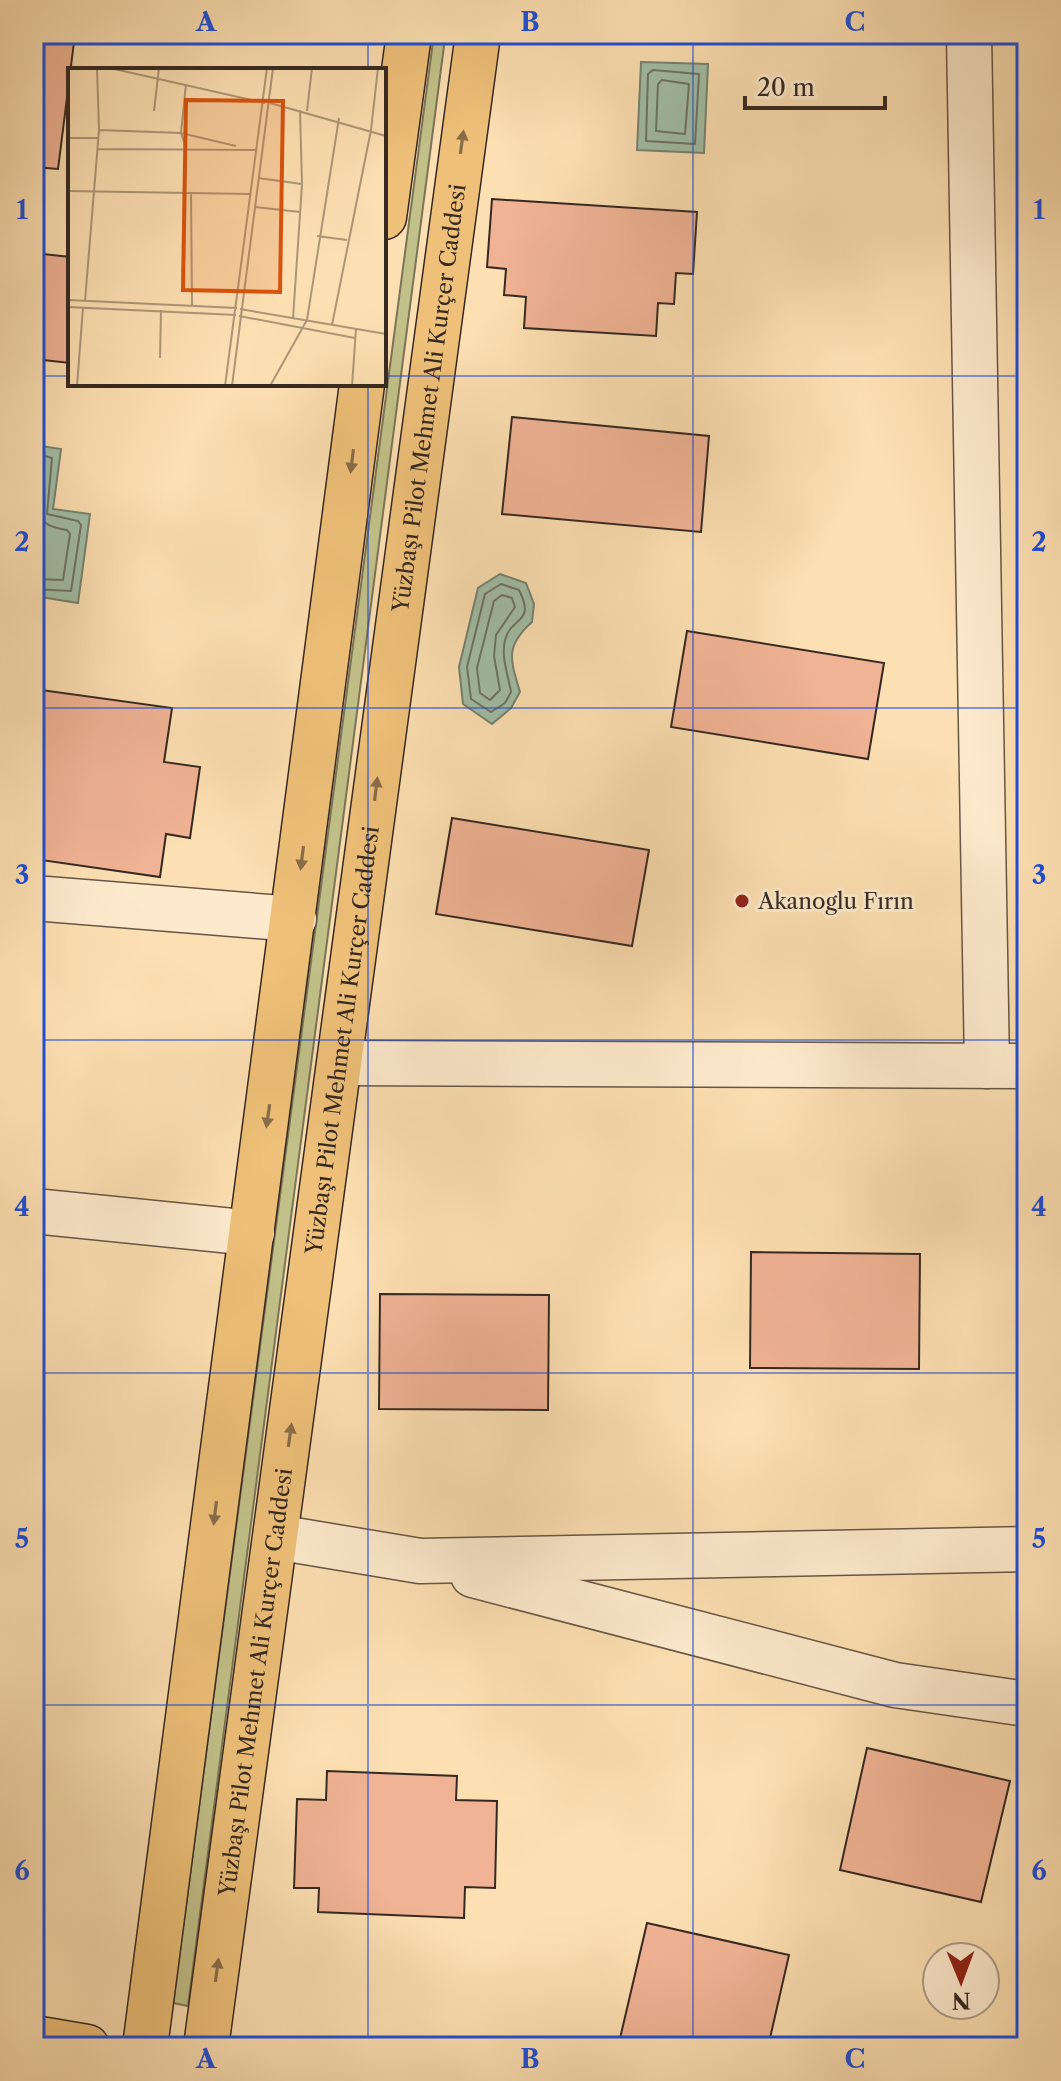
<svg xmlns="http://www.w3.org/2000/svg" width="1061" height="2081" font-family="'Libre Caslon Text',serif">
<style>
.green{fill:#c2c18a;stroke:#7c7556;stroke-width:2}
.water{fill:#a1bda6;stroke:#768271;stroke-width:2}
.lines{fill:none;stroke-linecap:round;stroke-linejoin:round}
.shore{stroke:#6c7364;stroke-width:2}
.building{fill:#f0b395;stroke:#362921;stroke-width:2}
.minor-casing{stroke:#685645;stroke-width:47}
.major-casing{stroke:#362921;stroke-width:47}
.minor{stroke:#fdeacd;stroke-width:44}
.major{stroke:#eec079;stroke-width:44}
.oneway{fill:#896d49}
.grid{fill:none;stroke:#1d4ed8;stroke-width:2;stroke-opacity:0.55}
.poi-dot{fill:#8f2418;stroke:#fdeacd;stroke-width:3}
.labels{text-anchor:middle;stroke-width:6;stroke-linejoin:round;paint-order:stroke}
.street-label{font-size:22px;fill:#362921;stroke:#fdeacd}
.poi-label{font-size:22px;fill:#362921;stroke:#fdeacd;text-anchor:start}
.inset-road{fill:none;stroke:#ad9678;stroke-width:2}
.view{fill:#d6540e;fill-opacity:0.15;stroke:#d6540e;stroke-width:4}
.inset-edge{fill:none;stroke:#362921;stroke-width:4}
.neatline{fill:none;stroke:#1d4ed8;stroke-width:3}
.grid-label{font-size:26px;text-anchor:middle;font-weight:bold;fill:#1d4ed8}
</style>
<rect width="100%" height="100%" fill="#fcdfb2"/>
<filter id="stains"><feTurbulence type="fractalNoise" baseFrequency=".0025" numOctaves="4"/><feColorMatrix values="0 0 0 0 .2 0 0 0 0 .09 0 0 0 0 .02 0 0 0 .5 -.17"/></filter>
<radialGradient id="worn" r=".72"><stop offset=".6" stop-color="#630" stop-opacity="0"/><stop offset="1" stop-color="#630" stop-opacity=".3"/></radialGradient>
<path class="green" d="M434,34H441L444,46L188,2006L173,2003Z"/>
<g class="water">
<path d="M641,62L708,64L704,153L637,150Z"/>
<path d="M34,445L61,449L53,509L90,514L78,603L34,596Z"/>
<path d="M500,574L526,583L534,604L532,622C505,646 510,659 520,692L511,708L492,724L463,704L459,667L478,588Z"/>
</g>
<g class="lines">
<g class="shore">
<path d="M653,70L699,74L695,144L646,141L648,74Z"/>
<path d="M662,80L689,84L685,134L656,131L658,84Z"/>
<path d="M34,453L52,458L47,514L78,521L81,525L71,591L34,589"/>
<path d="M34,463L41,468C37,501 24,524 67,530L70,534L63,580L34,579"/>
<path d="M501,584L519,590C536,624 511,616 505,640C501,658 508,674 511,692L505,703L491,712L471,699L467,667L485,594Z"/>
<path d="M502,595L512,598L515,607L496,635L494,656L500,690L490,700L480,693L477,668L494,601Z"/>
</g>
</g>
<g class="building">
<path d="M34,34H75L58,169L34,167Z"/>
<path d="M492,199L697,212L693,274L676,273L674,304L658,303L656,336L524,328L526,297L504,295L506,269L487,267Z"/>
<path d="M34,253L70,257V363L34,359Z"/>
<path d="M512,417L709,436L701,532L502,514Z"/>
<path d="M687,631L884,663L868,759L671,727Z"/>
<path d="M34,689L172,708L164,762L200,767L190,838L166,834L160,877L34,859Z"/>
<path d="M452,818L649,850L632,946L436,914Z"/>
<path d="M751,1252L920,1254L919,1369L750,1368Z"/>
<path d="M380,1294L549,1295L548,1410L379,1409Z"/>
<path d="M867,1748L1010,1781L981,1902L840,1870Z"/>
<path d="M327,1771L457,1776L456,1800L497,1801L495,1888L465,1887L464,1918L318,1912L319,1888H294L297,1799L326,1800Z"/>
<path d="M647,1923L789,1955L768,2047H618Z"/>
</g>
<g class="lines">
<defs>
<g id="minor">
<path d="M969,34L987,1066"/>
<path d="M34,898L294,919"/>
<path d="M340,1063L1027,1066"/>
<path d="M34,1211L252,1233"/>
<path d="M276,1537L420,1561L1027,1549"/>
<path d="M473,1575L895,1685L1027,1704"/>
</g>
<g id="major">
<path d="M384,217L409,34"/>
<path d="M34,2038L87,2047"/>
<path d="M145,2047L362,384"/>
<path id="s1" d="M206,2047L478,34"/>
</g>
</defs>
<use href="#minor" class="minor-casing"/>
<use href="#major" class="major-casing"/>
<use href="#minor" class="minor"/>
<use href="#major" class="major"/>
</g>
<defs><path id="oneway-solid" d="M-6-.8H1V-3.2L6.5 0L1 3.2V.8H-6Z" transform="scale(2)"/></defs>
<g class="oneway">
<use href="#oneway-solid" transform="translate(462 142) rotate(-82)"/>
<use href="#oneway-solid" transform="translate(352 461) rotate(97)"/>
<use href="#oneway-solid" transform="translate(376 789) rotate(-83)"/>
<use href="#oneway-solid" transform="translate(302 858) rotate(97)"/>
<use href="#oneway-solid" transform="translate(268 1116) rotate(98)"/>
<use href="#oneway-solid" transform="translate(290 1435) rotate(-82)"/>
<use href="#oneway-solid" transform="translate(215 1513) rotate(97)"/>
<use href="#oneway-solid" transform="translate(217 1970) rotate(-82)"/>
</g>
<path class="grid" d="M368,34V70M693,34V2047M34,376H70M384,376H1027M368,384V2047M34,708H1027M34,1040H1027M34,1373H1027M34,1705H1027"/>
<circle class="poi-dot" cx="742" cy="901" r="8"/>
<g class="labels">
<g class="street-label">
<text dy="8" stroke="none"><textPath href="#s1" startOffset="1664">Yüzbaşı Pilot Mehmet Ali Kurçer Caddesi</textPath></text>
<text dy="8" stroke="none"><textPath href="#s1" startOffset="1016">Yüzbaşı Pilot Mehmet Ali Kurçer Caddesi</textPath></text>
<text dy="8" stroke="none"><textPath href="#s1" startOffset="368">Yüzbaşı Pilot Mehmet Ali Kurçer Caddesi</textPath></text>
</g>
<g class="poi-label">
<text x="758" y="909">Akanoglu Fırın</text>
</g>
</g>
<g transform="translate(68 68)">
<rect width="318" height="318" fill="#fcdfb2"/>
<path class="inset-road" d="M42,0L197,35M202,35L318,68M86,43L91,0M239,43L244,0M31,62L113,65L168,78M0,70H30M29,81L188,82M190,110L234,116M0,123L182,126M117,124L118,80L113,65L118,16M123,125L124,237M187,139L232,144M249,168L279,172M0,232L169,240M17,233L31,62L29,0M0,239L168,247M172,241L318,266M171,248L287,270M225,251L234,116L232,42M264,257L303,62L310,0M92,290L93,242M9,318L15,240M157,318L199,0M164,318L205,0M202,318L239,252L271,50M284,318L288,261"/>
<path class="view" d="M118,32L215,33L212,224L115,222Z"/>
<rect width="318" height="318" class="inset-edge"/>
</g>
<rect width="1061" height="2081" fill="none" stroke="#fcdfb2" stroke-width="88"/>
<g transform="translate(961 1981) rotate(179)"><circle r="38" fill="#fdeacd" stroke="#ad9d88" stroke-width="2"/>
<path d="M0-6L14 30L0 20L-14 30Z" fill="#8f2418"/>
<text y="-12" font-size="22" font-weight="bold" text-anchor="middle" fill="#362921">N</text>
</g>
<path d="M745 96v12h140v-12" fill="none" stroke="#362921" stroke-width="4"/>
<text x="757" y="96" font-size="24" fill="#362921" stroke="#fdeacd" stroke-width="6" paint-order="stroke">20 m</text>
<rect x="44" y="44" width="973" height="1993" class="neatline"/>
<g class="grid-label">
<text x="206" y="31">A</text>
<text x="530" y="31">B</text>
<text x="855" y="31">C</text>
<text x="22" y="219">1</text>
<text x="1039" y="219">1</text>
<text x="22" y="551">2</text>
<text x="1039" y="551">2</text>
<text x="22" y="884">3</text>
<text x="1039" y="884">3</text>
<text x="22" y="1216">4</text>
<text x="1039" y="1216">4</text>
<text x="22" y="1548">5</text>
<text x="1039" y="1548">5</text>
<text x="22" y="1880">6</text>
<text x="1039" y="1880">6</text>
<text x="206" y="2068">A</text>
<text x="530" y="2068">B</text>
<text x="855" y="2068">C</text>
</g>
<rect width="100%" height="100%" filter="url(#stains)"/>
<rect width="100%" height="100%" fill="url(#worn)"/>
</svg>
